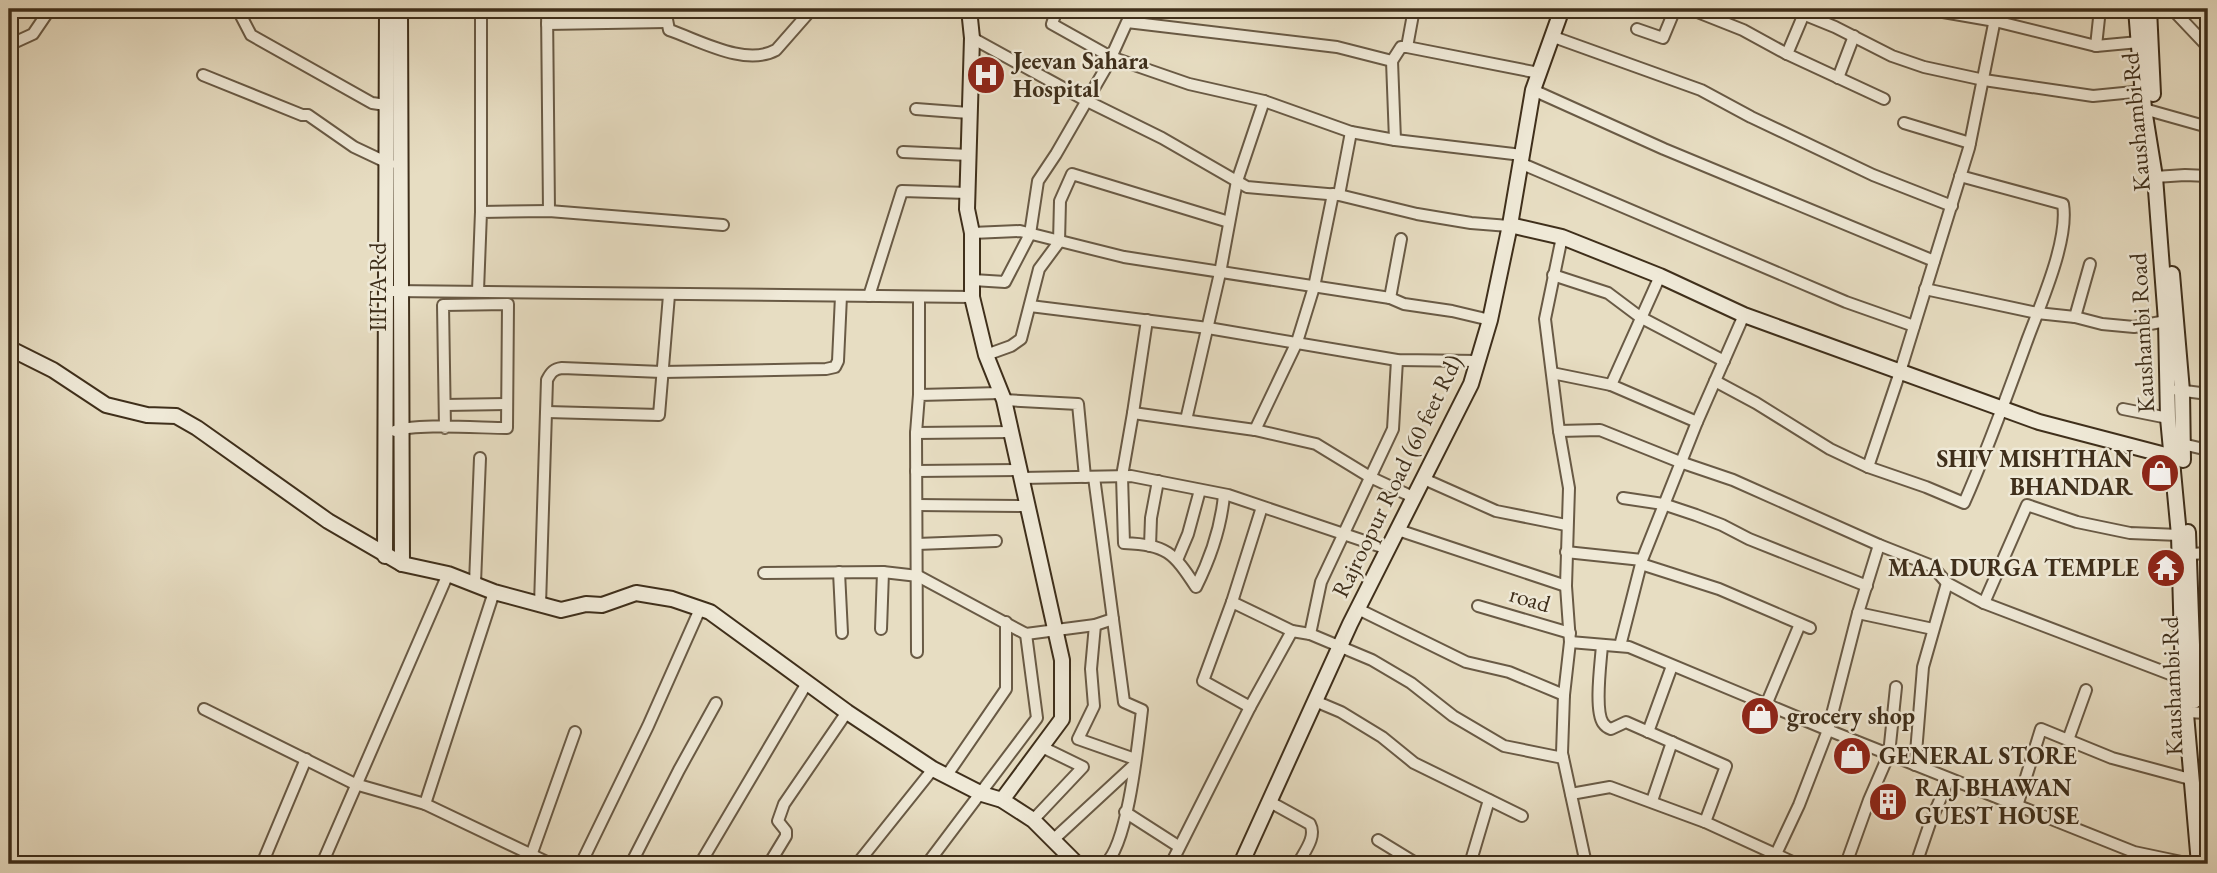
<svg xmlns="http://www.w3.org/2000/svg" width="2217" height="873" font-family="'EB Garamond',serif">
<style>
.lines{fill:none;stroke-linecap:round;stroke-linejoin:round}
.street-casing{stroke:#695a45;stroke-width:14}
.secondary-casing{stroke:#3f2f1b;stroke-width:18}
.street{stroke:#efe9d7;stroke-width:10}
.secondary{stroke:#efe9d7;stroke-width:14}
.labels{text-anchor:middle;stroke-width:5;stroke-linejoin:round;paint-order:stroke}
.poi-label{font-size:24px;font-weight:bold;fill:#3f2f1b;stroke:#efe9d7;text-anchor:start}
.street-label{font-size:24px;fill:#3f2f1b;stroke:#efe9d7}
</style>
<rect width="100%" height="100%" fill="#e7ddc2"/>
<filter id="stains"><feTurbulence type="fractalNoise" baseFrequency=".00286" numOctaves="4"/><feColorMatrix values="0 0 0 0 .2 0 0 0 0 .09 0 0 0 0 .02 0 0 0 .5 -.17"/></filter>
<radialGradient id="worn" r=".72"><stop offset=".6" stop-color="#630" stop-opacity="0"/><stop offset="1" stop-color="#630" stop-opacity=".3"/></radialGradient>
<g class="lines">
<defs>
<g id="street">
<path d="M481,9V212"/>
<path d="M547,9L549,211"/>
<path d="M665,9L669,30C699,40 745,67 776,50L812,9"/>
<path d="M1057,9L1052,24L1111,57L1189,84L1264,101L1351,132L1395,140L1522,155"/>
<path d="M1690,9L1743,30L1787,54"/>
<path d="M1806,9L1787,54L1884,99"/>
<path d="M1926,9L1995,21L2096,46L2139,42"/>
<path d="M2172,9L2208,47"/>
<path d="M238,10L251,35L372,103L386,105"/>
<path d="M1803,14L1835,27L1892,56L1924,67L1984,80L2093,96L2144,91"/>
<path d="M588,23V9"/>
<path d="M547,24L666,22"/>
<path d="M1637,29L1663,38L1675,9"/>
<path d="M1551,36L1701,90L1751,117L1873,175L1952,206"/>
<path d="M972,38L1087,101L1162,138L1247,187L1339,195L1417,214L1471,223L1509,226"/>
<path d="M9,45L33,34L50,9"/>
<path d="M2096,46L2100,9"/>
<path d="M1407,47L1414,9"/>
<path d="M1392,61L1395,140"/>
<path d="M203,75L302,115H308L354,147L390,164"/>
<path d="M1838,78L1854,36"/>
<path d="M1533,90L1664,149L1934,261"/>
<path d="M916,109L969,113"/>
<path d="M2144,109L2208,127"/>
<path d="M1904,123L1970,143"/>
<path d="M903,152L969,155"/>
<path d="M1520,163L1846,302L1914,326"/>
<path d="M2155,177L2185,175L2208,176"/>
<path d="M1339,195L1351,132"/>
<path d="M972,233L1020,231L1124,257L1390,298L1404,304L1452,311L1490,320"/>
<path d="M1562,237L1545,319L1559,431L1569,488L1566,586L1570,642L1564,695L1562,753L1586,864"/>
<path d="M1553,275L1608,293L1640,317L1724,361"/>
<path d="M973,280L1005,282L1030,234L1038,181L1056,154L1108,64L1127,22L1337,47L1392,61L1401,47H1407L1539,73"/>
<path d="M1925,289L2037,313L2075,317L2102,324L2134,327L2166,321"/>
<path d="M393,291L972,297"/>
<path d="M478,291L481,212L549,211L723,225"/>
<path d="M869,296L902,191L968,193"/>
<path d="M919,297V395"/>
<path d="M1390,298L1401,239"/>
<path d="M1030,306L1208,328L1397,360L1479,361"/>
<path d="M2075,317L2090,264"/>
<path d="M1147,320L1133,413L1255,430L1316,444L1370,477L1415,498"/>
<path d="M986,355L1011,346L1021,339L1039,269L1059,242L1060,201L1072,174L1229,222"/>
<path d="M1552,373L1611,385L1697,422"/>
<path d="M1715,381L1756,403L1830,449L1868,467L1926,487L1964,503C1988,449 2008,393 2028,338C2041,303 2069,240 2063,204L1960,176"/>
<path d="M1611,385L1660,276"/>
<path d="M2177,390L2208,394"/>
<path d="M1004,400L1078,404L1085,477"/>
<path d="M445,405L506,404"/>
<path d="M2123,409L2168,418"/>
<path d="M547,412L659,415L669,295"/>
<path d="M1133,413L1122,476L1124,543C1167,545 1173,552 1196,587C1211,557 1221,528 1224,495"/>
<path d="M1186,420L1220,273L1237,181L1264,101"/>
<path d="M1255,430L1297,342L1314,287L1333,194"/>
<path d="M395,431C415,423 481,428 507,428L508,304L443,305L445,428"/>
<path d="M1559,431L1600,430L1680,462L1733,480L1879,545L1932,566L1947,583L1984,603L2183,679"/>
<path d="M916,433L1012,432"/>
<path d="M2178,443L2208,450"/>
<path d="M1868,467L1900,372L1969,148L1997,9"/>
<path d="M916,471L1021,470"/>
<path d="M1094,477L1124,702L1142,710C1138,743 1128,845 1105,864"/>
<path d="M1021,478L1131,476L1228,495L1388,549"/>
<path d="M1424,479L1496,511L1566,525"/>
<path d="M1623,498L1663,504L1696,515L1722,525L1749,539L1867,586"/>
<path d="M917,505L1027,506"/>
<path d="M1398,530L1566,586"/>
<path d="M917,544L996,541"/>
<path d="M1150,546L1151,518L1158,481"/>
<path d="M1566,552L1642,560"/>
<path d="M2190,554L2208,553"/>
<path d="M1177,560L1188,534L1200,490"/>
<path d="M1641,564L1719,589L1810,628"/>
<path d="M839,572L842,633"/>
<path d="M764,573L883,572L918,576L1026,634L1095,625L1113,619"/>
<path d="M475,583L480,458"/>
<path d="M1232,602L1292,631L1310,634L1372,660L1411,683L1453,716L1504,746L1563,758"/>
<path d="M1984,603L2027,505L2077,522L2130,533L2179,535"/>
<path d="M540,605L547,380C551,372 554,369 562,368L662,372L826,369L835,367L838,361L841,296"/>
<path d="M1478,606L1570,633"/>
<path d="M1358,609L1466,662L1509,672L1564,695"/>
<path d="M1858,613L1933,629"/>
<path d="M1095,625L1091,669L1094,706L1078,739L1135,759"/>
<path d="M881,629L883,572"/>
<path d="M1310,634L1321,582L1393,429L1397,360"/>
<path d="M1570,642L1629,647L1828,730L2134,852L2191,864"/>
<path d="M1602,645C1601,661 1594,710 1603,723C1605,726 1608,728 1611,729L1626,722L1726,766L1705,822"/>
<path d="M1620,646L1642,560L1697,422L1744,315"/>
<path d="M917,652L916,433L919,395L1001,393"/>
<path d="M1315,701L1341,712L1382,737L1414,763L1522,816"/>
<path d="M1766,705L1800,624"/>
<path d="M1250,707L1203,681L1232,602L1262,507"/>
<path d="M204,709L355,784L425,804L551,864"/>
<path d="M2186,712L2208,713"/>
<path d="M1648,732L1672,666"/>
<path d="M2068,740L2086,690"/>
<path d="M1915,765L1923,667L1947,583"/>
<path d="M947,775L1006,689V622"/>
<path d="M1571,794L1610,787L1705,822L1797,864"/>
<path d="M1652,801L1672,742"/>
<path d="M1270,802L1310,824C1317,837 1304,852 1298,864"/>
<path d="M425,804L494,592"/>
<path d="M2017,806L2041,729L2112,758L2190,779"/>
<path d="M2201,809L2208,808"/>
<path d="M1125,812L1178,846"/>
<path d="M1033,820L1083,767L1042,747"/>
<path d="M1054,839L1134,765"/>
<path d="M1378,840L1414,862L1422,864"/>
<path d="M1776,854L1799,805L1828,730L1858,613L1879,545"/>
<path d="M1585,861L1602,864"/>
<path d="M262,864L306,759"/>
<path d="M322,864L448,574"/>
<path d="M528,864L575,732"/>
<path d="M581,864L648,726L700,609"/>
<path d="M631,864L679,770L716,703"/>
<path d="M700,864L807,683"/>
<path d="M769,864L786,836V831L778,821L784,804L847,712"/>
<path d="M857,864L933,769"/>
<path d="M927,864L1037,718L1026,634"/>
<path d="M1171,864L1250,707L1292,631"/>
<path d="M1470,864L1489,800"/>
<path d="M1846,864L1869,800L1889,754L1896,687"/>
<path d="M1916,864L1930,823L1949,779"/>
</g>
<g id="secondary">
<path d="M400,9L402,564"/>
<path d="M969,9L972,38L967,209L972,233V297L986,355L1004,400L1062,660V719L1002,800"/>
<path d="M2136,9L2144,109L2155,177L2166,321L2168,418L2179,535L2183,679L2199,864"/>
<path d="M2149,9L2153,94"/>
<path d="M1510,225L1562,237L1660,276L1744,315L2039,422L2173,457"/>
<path d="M2172,274L2182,391L2183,460"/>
<path d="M9,348L53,370L106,405L147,415L176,416L197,428L328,521L402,564L448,574L494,592L561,610L586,604L602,605L636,593L672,599L710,612L847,712L933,769L982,794L1002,800L1033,820L1077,864"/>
<path d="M2188,532L2194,701"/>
<path d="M385,556L387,9"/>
<path d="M1241,864L1350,624L1471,384L1490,320L1510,225L1533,90L1562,9"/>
</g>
</defs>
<use href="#street" class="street-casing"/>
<use href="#secondary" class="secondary-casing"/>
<use href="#street" class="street"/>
<use href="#secondary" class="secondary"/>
</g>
<defs>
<symbol id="hospital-disc" viewBox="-11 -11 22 22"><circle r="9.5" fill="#8f2418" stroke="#efe9d7"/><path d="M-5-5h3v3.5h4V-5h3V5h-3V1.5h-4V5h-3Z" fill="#fff"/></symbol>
<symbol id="shop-disc" viewBox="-11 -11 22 22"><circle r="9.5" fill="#8f2418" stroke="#efe9d7"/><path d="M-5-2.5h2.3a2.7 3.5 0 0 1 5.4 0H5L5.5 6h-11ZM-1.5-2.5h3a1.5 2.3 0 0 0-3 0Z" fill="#fff"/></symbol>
<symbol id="temple-disc" viewBox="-11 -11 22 22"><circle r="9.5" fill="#8f2418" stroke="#efe9d7"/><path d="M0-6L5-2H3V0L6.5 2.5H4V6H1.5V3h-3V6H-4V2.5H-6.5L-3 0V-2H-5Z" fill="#fff"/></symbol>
<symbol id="building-disc" viewBox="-11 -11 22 22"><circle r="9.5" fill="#8f2418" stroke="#efe9d7"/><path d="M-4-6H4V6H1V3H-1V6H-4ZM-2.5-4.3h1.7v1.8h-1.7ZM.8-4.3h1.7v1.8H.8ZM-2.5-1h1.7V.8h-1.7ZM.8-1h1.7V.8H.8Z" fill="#fff"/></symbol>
</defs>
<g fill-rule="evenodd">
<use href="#hospital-disc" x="964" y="53" width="44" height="44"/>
<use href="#shop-disc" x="2138" y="451" width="44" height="44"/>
<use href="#temple-disc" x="2144" y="546" width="44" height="44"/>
<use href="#shop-disc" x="1738" y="694" width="44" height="44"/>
<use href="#shop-disc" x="1830" y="734" width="44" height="44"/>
<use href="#building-disc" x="1866" y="780" width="44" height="44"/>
</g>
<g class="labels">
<g class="poi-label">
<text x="1013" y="69">Jeevan Sahara<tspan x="1013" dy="28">Hospital</tspan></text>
<text x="2133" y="467" text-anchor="end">SHIV MISHTHAN<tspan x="2133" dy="28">BHANDAR</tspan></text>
<text x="2139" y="576" text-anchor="end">MAA DURGA TEMPLE</text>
<text x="1787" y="724">grocery shop</text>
<text x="1879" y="764">GENERAL STORE</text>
<text x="1915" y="796">RAJ BHAWAN<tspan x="1915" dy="28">GUEST HOUSE</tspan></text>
</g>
<g class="street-label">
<text transform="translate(2136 122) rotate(-95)" y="8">Kaushambi Rd</text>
<text transform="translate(378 287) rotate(-90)" y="8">IIITA Rd</text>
<text transform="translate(2142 333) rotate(-93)" y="8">Kaushambi Road</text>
<text transform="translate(1397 476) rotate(-64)" y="8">Rajroopur Road (60 feet Rd)</text>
<text transform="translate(1530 599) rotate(17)" y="8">road</text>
<text transform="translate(2172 686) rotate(-92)" y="8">Kaushambi Rd</text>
</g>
</g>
<rect width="2217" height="873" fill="none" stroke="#e7ddc2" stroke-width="35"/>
<rect x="10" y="10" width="2196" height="852" fill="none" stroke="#3f2f1b" stroke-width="3.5"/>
<rect x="18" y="18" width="2182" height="838" fill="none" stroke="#3f2f1b" stroke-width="2"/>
<rect width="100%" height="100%" filter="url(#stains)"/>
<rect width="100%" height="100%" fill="url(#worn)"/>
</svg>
